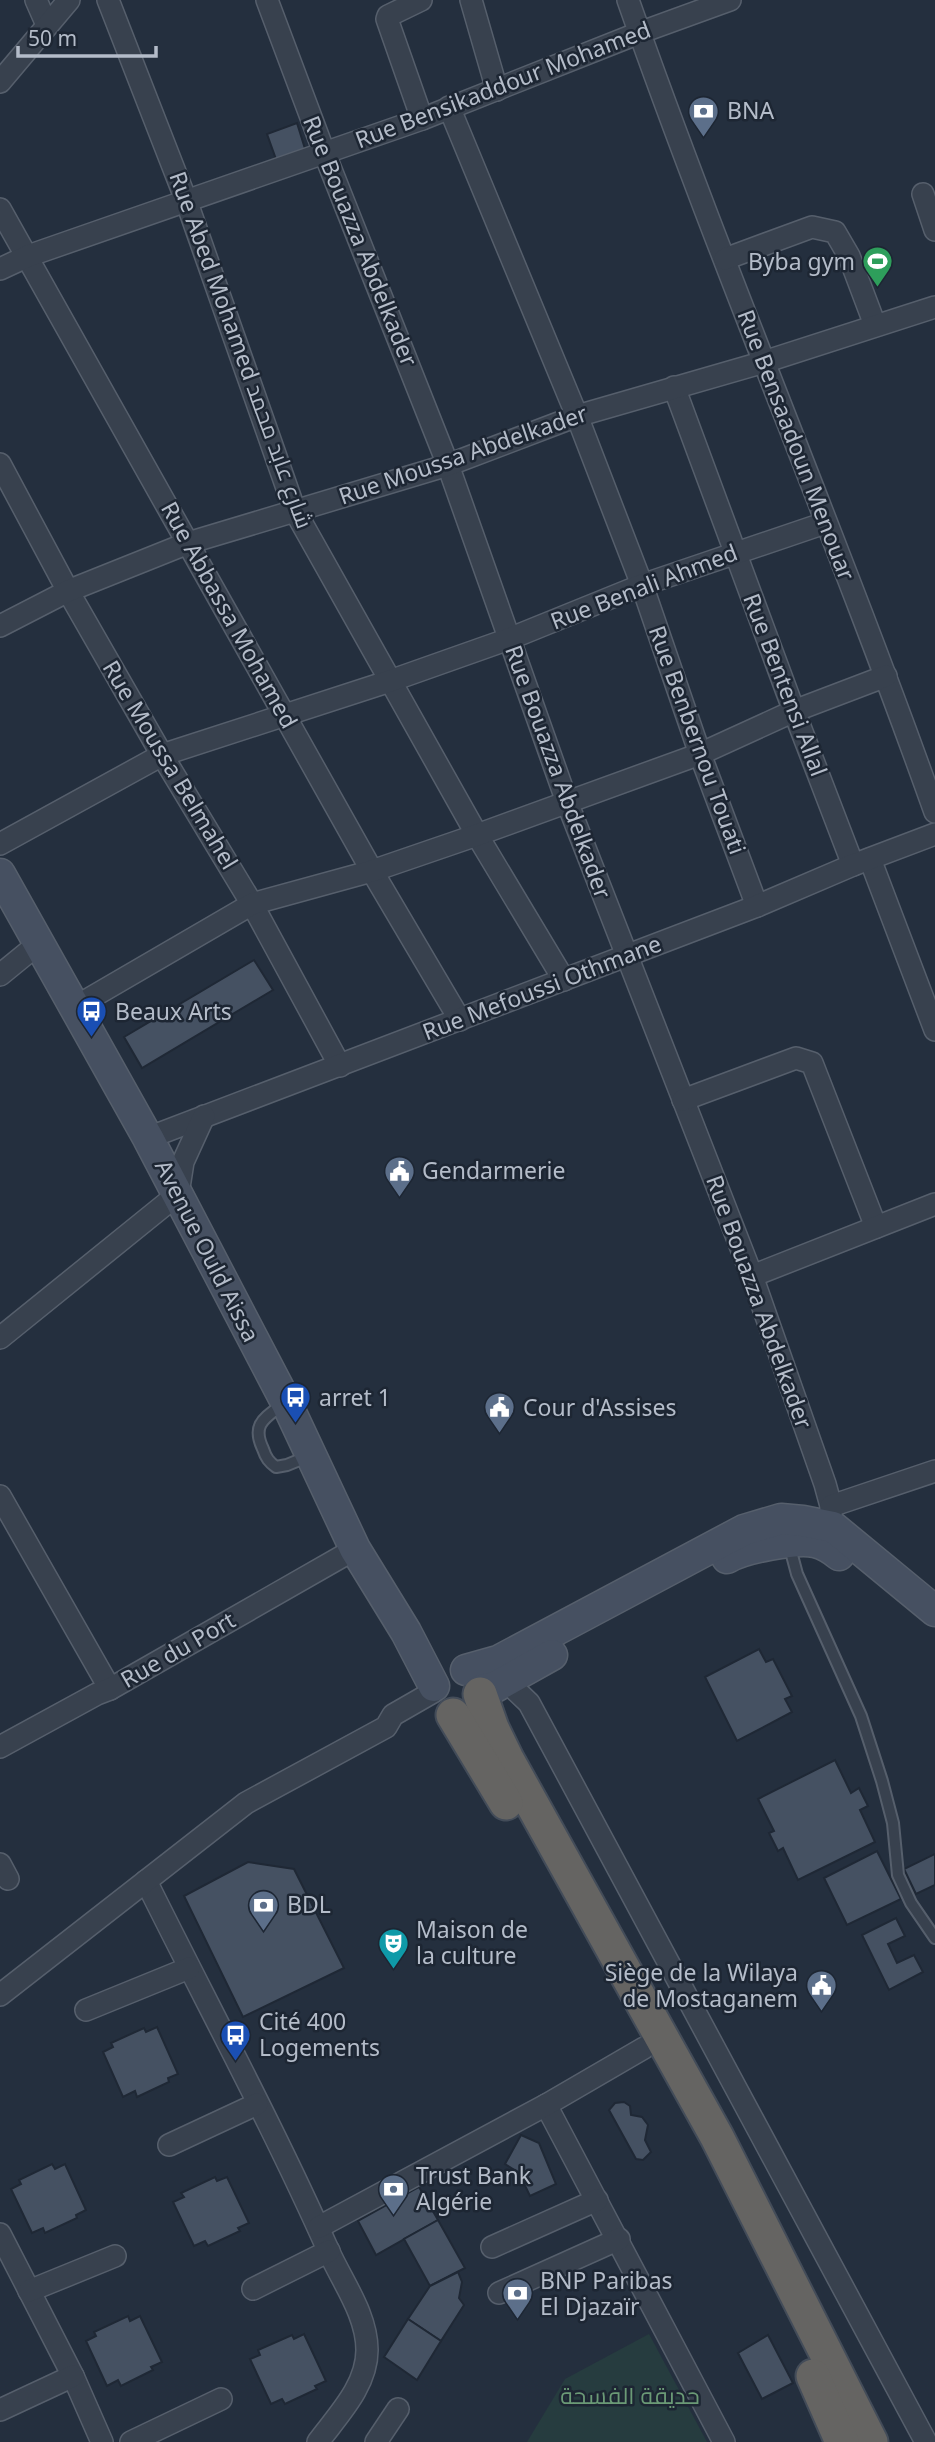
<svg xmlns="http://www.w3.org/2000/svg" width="935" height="2442" font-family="'Noto Sans',Cairo,sans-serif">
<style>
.green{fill:#263c3f}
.building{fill:#455162;stroke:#1f2835;stroke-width:2}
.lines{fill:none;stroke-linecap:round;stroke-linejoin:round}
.service-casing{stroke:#565f6c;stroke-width:14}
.minor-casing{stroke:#565f6c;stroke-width:24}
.secondary-casing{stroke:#565f6c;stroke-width:33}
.trunk-casing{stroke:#434c59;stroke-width:37}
.service{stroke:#38414e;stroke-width:10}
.minor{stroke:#38414e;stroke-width:21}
.secondary{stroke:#465061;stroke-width:30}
.trunk{stroke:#656462;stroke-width:33}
.labels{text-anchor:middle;stroke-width:5;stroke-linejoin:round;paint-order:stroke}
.street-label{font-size:23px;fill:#b4bcc9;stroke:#1d2633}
.poi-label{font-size:23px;fill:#b4bcc9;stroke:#1d2633;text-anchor:start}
.park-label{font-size:23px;fill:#6b9a76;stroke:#1d2633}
</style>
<rect width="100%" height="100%" fill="#242f3e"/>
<path class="green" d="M649,2334L707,2442H527L565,2379Z"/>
<g class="building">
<path d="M297,123L306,152L277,162L267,134Z"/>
<path d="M254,960L273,990L142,1068L124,1037Z"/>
<path d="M759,1649L766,1662L773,1659L792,1696L785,1699L792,1712L737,1741L705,1677Z"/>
<path d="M835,1760L851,1793L859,1788L868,1806L860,1810L875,1842L798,1880L783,1848L778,1851L769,1833L774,1831L758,1799Z"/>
<path d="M877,1851L901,1899L847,1925L824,1878Z"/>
<path d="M935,1854V1885L916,1894L904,1869Z"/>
<path d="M248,1862L294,1869L344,1968L243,2017L184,1896Z"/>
<path d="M896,1918L905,1936L888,1944L897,1963L914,1955L923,1972L889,1990L862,1935Z"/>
<path d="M157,2027L178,2074L168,2078L169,2082L137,2097L135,2091L123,2097L103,2052L113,2047L111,2043L144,2028L146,2032Z"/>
<path d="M624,2102L630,2106L631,2115L642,2117L648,2125L645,2140L651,2152L643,2160L636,2159L609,2110L615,2103Z"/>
<path d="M521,2135L539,2143L556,2184L530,2196L519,2173L505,2164Z"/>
<path d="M52,2164L55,2169L65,2164L86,2210L76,2215L77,2218L45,2233L43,2228L32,2233L11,2189L21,2184L19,2180Z"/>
<path d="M215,2177L217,2181L227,2177L249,2223L238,2228L240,2231L208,2246L205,2241L194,2246L173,2202L184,2197L181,2193Z"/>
<path d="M419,2187L438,2220L376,2255L358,2221Z"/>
<path d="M438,2220L465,2268L430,2286L404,2239Z"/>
<path d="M458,2272L462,2282L459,2298L464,2305L441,2341L408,2319L430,2286Z"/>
<path d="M128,2316L130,2321L140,2316L162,2362L151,2367L153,2370L121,2386L118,2380L107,2386L86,2341L96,2336L94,2332Z"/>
<path d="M408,2319L441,2341L417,2380L384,2357Z"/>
<path d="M304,2334L326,2381L315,2386L317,2389L285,2404L282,2399L271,2404L250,2359L260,2355L258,2350L292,2335L294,2339Z"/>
<path d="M768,2335L793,2383L762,2399L738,2353Z"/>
</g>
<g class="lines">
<defs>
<g id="service">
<path d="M283,1404C265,1418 251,1424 263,1449C266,1458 269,1462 276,1467L287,1465L309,1456"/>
<path d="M789,1544L797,1574L861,1716L882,1781L893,1823L898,1875L911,1903L935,1938"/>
</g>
<g id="minor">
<path d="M36,0L47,25"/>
<path d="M108,0L186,200L295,511L477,835L564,980"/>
<path d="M267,0L324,152L448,465L567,802L752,1276L825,1484L831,1506V1538"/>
<path d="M421,0L388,16L387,19L422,119"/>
<path d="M471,0L497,90"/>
<path d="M628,0C724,273 838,539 935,812"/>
<path d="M0,82L69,0"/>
<path d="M449,107L577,416L642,585L700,754L757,906"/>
<path d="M923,194L935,230"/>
<path d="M0,209L372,871L460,1020"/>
<path d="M725,259L812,227L835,232L849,256L875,325"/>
<path d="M0,269L28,256L422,119L639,33L730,0"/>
<path d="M674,387L794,711L853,865"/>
<path d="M0,464L68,591L162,755L252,904L340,1066"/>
<path d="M0,626L68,591L188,543L448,465L577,416L764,362L935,307"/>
<path d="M0,844L162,755L390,681L509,639L642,585L825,523"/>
<path d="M870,859L935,1030"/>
<path d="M0,975L38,944"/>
<path d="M75,1007L252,904L372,871L477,835L700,754L794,711L886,676"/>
<path d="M683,1100L796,1058L812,1063L876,1227"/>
<path d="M148,1138L757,906L853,865L935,834"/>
<path d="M752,1276L935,1204"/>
<path d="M0,1338L178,1194L183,1162L204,1116"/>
<path d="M0,1496L110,1689"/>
<path d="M831,1506L935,1471"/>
<path d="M506,1681L529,1703L926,2442"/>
<path d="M0,1747L97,1694L110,1689L355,1549"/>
<path d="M0,1864L8,1879"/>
<path d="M146,1881C207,2004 273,2126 329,2252C343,2283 367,2315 367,2350C367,2386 338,2415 318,2442"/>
<path d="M0,1995L246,1803L386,1727L393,1715L433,1692"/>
<path d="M86,2010L189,1968"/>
<path d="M546,2105L724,2442"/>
<path d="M169,2145L257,2104"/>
<path d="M319,2227L546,2105L644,2048"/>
<path d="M0,2234L73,2376L102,2442"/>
<path d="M492,2247L597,2200"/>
<path d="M253,2289L329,2251"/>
<path d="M29,2291L115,2256"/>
<path d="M499,2293L619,2239"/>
<path d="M0,2410L73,2376"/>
<path d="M131,2442L221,2399"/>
<path d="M376,2442L398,2409"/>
</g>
<g id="secondary">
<path d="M0,874L148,1138L286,1402L355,1549L406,1632L434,1686"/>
<path d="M727,1558C744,1548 796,1538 815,1542C824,1544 832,1549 839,1555"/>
<path d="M466,1670L498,1661L744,1530L781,1519L803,1521L833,1527L935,1611"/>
<path d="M481,1690L495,1687L552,1655"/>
</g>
<g id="trunk">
<path d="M480,1694L492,1728L507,1759L717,2137L871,2442"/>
<path d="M453,1715L506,1803"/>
<path d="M813,2376L842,2442"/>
</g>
</defs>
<use href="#service" class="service-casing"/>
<use href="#minor" class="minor-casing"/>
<use href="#secondary" class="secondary-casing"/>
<use href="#trunk" class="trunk-casing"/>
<use href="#service" class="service"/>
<use href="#minor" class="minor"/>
<use href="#secondary" class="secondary"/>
<use href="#trunk" class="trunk"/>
</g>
<defs>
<symbol id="bank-pin" viewBox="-11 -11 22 30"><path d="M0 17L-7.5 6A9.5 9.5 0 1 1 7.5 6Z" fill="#5c6f8a" stroke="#1d2633"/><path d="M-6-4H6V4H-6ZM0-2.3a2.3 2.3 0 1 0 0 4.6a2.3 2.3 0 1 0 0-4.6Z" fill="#fff"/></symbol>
<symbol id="stadium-pin" viewBox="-11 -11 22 30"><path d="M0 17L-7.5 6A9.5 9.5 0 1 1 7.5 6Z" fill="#2e9e5b" stroke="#1d2633"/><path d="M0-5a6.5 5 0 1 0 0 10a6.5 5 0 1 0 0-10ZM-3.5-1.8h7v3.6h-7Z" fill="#fff"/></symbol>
<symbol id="bus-pin" viewBox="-11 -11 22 30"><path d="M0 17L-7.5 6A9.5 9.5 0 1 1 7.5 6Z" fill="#1a4fb4" stroke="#1d2633"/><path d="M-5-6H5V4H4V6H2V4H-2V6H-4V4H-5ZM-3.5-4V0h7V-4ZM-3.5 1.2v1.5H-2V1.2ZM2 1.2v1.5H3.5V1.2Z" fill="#fff"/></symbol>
<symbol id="civic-pin" viewBox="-11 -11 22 30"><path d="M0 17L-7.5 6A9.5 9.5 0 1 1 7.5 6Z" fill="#5c6f8a" stroke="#1d2633"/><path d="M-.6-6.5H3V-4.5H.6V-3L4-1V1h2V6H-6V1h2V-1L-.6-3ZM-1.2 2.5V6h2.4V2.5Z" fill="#fff"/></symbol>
<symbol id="theatre-pin" viewBox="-11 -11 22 30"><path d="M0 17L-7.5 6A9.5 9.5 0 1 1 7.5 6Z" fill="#0f9aa8" stroke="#1d2633"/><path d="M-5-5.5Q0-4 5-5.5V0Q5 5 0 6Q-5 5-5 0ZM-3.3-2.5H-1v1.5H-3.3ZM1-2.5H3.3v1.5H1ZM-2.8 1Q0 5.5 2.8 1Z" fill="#fff"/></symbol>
</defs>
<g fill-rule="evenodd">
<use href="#bank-pin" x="686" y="94" width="35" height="47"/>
<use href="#stadium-pin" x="860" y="244" width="35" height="47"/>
<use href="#bus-pin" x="74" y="994" width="35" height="47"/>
<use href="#civic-pin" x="382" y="1154" width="35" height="47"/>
<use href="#bus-pin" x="278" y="1380" width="35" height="47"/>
<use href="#civic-pin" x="482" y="1390" width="35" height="47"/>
<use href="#bank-pin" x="246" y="1888" width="35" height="47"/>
<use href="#theatre-pin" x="376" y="1926" width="35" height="47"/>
<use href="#civic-pin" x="804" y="1968" width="35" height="47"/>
<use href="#bus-pin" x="218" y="2018" width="35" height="47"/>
<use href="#bank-pin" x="376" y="2172" width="35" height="47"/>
<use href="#bank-pin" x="500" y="2276" width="35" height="47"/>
</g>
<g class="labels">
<g class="street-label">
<text transform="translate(503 85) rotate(-21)" y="8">Rue Bensikaddour Mohamed</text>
<text transform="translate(360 241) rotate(68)" y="8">Rue Bouazza Abdelkader</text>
<text transform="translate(241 350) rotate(70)" y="8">Rue Abed Mohamed شارع عابد محمد</text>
<text transform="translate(796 445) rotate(69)" y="8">Rue Bensaadoun Menouar</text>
<text transform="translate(463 455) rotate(-19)" y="8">Rue Moussa Abdelkader</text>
<text transform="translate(644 587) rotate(-21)" y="8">Rue Benali Ahmed</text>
<text transform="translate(229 615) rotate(61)" y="8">Rue Abbassa Mohamed</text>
<text transform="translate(785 685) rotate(69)" y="8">Rue Bentensi Allal</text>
<text transform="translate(697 740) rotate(70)" y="8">Rue Benbernou Touati</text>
<text transform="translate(170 765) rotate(59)" y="8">Rue Moussa Belmahel</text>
<text transform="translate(558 772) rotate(70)" y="8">Rue Bouazza Abdelkader</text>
<text transform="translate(542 988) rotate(-21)" y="8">Rue Mefoussi Othmane</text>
<text transform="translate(207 1251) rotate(63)" y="8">Avenue Ould Aissa</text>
<text transform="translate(759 1302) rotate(70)" y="8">Rue Bouazza Abdelkader</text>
<text transform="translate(178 1650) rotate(-30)" y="8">Rue du Port</text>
</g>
<g class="poi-label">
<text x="727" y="119">BNA</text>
<text x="855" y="270" text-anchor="end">Byba gym</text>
<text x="115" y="1020">Beaux Arts</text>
<text x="422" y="1179">Gendarmerie</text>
<text x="319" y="1406">arret 1</text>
<text x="523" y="1416">Cour d'Assises</text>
<text x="287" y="1913">BDL</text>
<text x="416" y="1938">Maison de<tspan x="416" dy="26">la culture</tspan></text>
<text x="798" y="1981" text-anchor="end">Siège de la Wilaya<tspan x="798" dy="26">de Mostaganem</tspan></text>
<text x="259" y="2030">Cité 400<tspan x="259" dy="26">Logements</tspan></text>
<text x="416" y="2184">Trust Bank<tspan x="416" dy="26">Algérie</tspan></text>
<text x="540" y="2289">BNP Paribas<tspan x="540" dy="26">El Djazaïr</tspan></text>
</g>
<g class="park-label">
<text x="630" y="2404">حديقة الفسحة</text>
</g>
</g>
<path d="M18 46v10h138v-10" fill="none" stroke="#b4bcc9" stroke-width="3.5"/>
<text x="28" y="46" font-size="21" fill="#b4bcc9" stroke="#1d2633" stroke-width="5" paint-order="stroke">50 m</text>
</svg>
